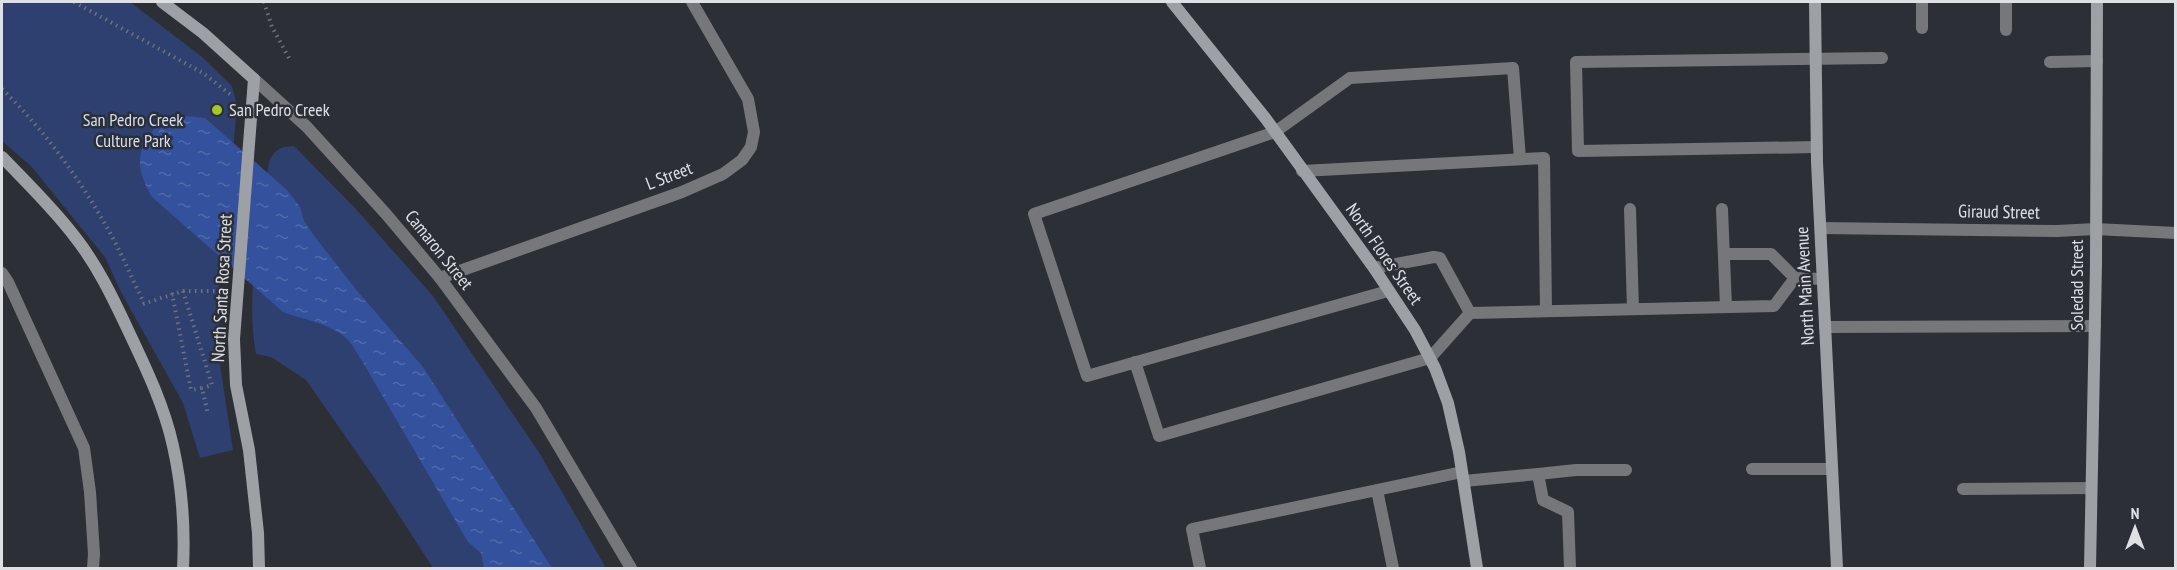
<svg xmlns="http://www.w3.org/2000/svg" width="2177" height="570" font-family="'PT Sans Narrow',sans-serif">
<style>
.park{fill:#2d4070}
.water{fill:url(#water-ripples)}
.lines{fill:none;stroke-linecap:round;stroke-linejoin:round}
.path{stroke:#6f7176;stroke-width:4;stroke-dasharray:1.5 4.5;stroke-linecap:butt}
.service{stroke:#75777a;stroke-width:12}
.minor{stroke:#75777a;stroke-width:12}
.secondary{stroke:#9da0a5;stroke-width:12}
.poi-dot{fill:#a2c928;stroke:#2c2f35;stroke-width:2}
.labels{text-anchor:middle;stroke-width:5;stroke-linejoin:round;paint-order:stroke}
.poi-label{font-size:18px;fill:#dee0e4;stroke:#2c2f35;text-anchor:start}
.park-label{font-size:18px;fill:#d4def4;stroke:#2c2f35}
.street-label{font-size:18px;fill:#dee0e4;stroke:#2c2f35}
</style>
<defs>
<pattern id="water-ripples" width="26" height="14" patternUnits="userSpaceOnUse" patternTransform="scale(1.5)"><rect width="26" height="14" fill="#33519d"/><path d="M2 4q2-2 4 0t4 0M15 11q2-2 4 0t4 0" fill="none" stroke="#506aaa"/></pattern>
</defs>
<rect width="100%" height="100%" fill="#2c2f35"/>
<g class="park">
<path d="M2,2H130L201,56L232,86L237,105L230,188L219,275L220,365L233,450L200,458L183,403L121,292L105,257L31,166L2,141Z"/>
<path d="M294,146L355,208L433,296L540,454L606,568H433L380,486L306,380L271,357L256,354C245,295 260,221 269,162C275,149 280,147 294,146Z"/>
</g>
<path class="water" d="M186,116L205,118L288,191L300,207L304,221L315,237L358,292L423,367L552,568H484L481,553L468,542L362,361C357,353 352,343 345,337C326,322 304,320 283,312L152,197C148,190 144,183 142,175C135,154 147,129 168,119C173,117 180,117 186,116Z"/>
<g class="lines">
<g class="path">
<path d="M74,2L203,73L231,95"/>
<path d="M264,2L272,27L290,60"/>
<path d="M2,89C43,129 77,175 105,224C120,249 131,277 144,303"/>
<path d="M183,291L212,385L202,388"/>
<path d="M172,293L191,390L202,388L208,414"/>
<path d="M143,304L183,291H217"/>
</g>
<g class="service">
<path d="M1922,2V28"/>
<path d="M2006,2V30"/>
<path d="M2050,62L2097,61"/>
<path d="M1817,147L1578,151L1576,62L1882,58"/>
<path d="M1302,171L1544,158L1546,311"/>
<path d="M1630,209L1633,309"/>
<path d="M1722,209L1726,307"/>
<path d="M1724,254H1771L1795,278L1822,279"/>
<path d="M1374,268L1434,257L1440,258L1470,313"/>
<path d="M2,273L8,282L84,448L90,492L94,554L93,568"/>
<path d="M440,278L682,192L723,174L742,160L751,147L754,132L748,99L692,2"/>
<path d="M1388,291L1087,376L1034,214L1275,132L1350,78L1513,68L1520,159"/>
<path d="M1825,327L2095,326"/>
<path d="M1135,362L1159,436L1430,358L1470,313L1774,306L1795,278"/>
<path d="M1752,469H1832"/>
<path d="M1538,474L1576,470H1626"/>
<path d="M1464,481L1538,474L1543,500L1568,512L1570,568"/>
<path d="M1963,489L2091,488"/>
<path d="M1377,490L1462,472"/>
<path d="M1200,568L1192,529L1377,490L1393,568"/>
</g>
<g class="minor">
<path d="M254,79L307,127L386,214L440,278L536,408L631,568"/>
<path d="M1821,228L2057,231L2095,229L2176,233"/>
</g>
<g class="secondary">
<path d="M162,2L203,33L254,79L234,339L236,385L249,450L258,533L259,568"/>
<path d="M1172,2L1266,119L1374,268L1415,330L1435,368L1448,403L1459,452L1477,568"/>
<path d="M1815,2L1817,162L1837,568"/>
<path d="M2,157C27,183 53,208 75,237C97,265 112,296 127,328C145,366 164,405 173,446C182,486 185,528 183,568"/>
<path d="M2090,568L2096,264L2097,2"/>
</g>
</g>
<circle class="poi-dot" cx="217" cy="110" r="6"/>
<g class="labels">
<g class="poi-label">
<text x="229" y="116">San Pedro Creek</text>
</g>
<g class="park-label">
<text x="133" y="126">San Pedro Creek<tspan x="133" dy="21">Culture Park</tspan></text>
</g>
<g class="street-label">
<text transform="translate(669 176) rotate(-21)" y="6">L Street</text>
<text transform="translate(1999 212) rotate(1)" y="6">Giraud Street</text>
<text transform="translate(439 250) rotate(51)" y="6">Camaron Street</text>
<text transform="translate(1384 254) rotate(55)" y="6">North Flores Street</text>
<text transform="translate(2077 285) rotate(-90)" y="6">Soledad Street</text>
<text transform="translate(1805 286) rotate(-93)" y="6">North Main Avenue</text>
<text transform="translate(222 288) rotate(-87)" y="6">North Santa Rosa Street</text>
</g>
</g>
<rect width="2177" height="570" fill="none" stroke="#dee0e4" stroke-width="6"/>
<g transform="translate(2135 528)" stroke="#2c2f35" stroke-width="4.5" paint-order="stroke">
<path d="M0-4.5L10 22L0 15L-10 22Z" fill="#dee0e4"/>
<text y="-9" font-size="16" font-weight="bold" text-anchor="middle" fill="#dee0e4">N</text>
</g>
</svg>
